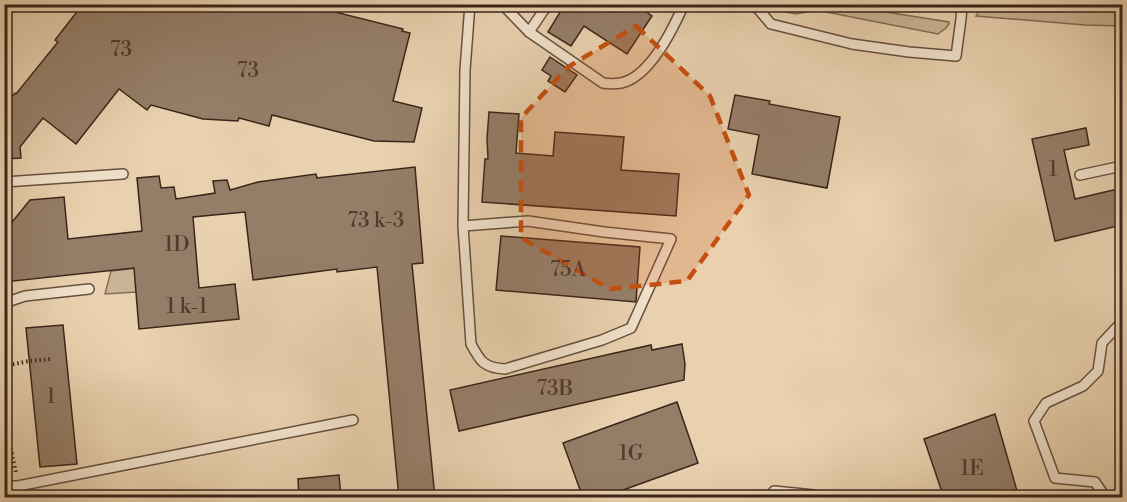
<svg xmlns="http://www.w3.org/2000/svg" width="1127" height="502" font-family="'Libre Bodoni',serif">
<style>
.green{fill:#cbb496;stroke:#836c58;stroke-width:1.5}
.building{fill:#957e68;stroke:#3b251b;stroke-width:1.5}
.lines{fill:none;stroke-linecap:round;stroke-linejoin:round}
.lane-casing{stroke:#665040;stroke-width:12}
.path{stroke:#3b251b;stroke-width:4;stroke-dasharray:1.5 3;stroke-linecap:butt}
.lane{stroke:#f1e1cb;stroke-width:9}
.marked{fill:#c54f0f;fill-opacity:0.2;stroke:#c54f0f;stroke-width:4.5;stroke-dasharray:12 8;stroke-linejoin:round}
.labels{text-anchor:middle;stroke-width:4.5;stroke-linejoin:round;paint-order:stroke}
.number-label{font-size:21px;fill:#523b2e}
</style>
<rect width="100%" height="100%" fill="#e9d1af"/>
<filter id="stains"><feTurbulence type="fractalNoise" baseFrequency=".00333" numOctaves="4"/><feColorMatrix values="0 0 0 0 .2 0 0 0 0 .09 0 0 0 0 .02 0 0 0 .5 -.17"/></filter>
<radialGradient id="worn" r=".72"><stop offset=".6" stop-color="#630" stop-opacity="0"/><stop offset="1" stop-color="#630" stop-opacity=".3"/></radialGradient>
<g class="green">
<path d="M1109,4L1122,5V26L1085,25L976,16L980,9L984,5Z"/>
<path d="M766,5H841L949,22V24L946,28L938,34L816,10L796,14L776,10L766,6Z"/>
<path d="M184,263L186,289L105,294L111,271Z"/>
</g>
<g class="building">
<path d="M83,4H328L327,10L403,29L402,31L410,33L393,101L422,108L414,142L374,141L272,115L269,126L239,118L238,121L203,119L151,105L147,110L119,89L76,144L43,118L20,147L21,158L4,159V106L15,93L16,94L58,42L55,40Z"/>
<path d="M565,4H635L652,16L627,54L584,26L571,46L548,32Z"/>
<path d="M550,57L577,75L565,92L548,81L551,76L542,70Z"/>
<path d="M735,95L770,101L769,104L840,117L827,188L752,174L759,135L728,129Z"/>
<path d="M489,112L519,114L516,153L553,156L555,132L624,137L621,170L679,174L676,216L482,202L485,159H488L487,138Z"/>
<path d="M1086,128L1089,145L1064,150L1075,199L1122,188V225L1055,241L1032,139Z"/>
<path d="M415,167L423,263L412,264L435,498H399L377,267L337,272V269L253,280L245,212L193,217L199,288L235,284L239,319L139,329L134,268L4,282V232L30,200L64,197L68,239L142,231L137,178L159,176L161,188L174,187L176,199L215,193L213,181L227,180L230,190L258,182L316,174L317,178Z"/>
<path d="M501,236L640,247L636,302L496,290Z"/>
<path d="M63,325L77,464L40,467L26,328Z"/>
<path d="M682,344L685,364L684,380L459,431L450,390L651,345L652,350Z"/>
<path d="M677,402L698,463L601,498H583L563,443Z"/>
<path d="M995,414L1019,498H944L924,439Z"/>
<path d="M339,475L341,498H299L298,479Z"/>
</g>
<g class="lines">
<defs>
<g id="lane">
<path d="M502,4L529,32L603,83C609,84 615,84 621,83C650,77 673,29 684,4"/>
<path d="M754,4L771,24L852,44L909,52L956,56L961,19L962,4"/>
<path d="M529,32L548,4"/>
<path d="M1080,175L1122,166"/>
<path d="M4,182L123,174"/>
<path d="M463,226L528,221L604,232L671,239L631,328L602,340L505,369C484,368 480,361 471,344L463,226L465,70L470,4"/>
<path d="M4,303L25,296L89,289"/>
<path d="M4,486H18L353,420"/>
<path d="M769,498L774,491L814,495L817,498"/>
<path d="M1106,498L1095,482L1055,478L1034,421L1046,403L1083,386L1098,371L1102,343L1118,326L1122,325"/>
</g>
</defs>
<use href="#lane" class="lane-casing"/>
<g class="path">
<path d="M4,33H6"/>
<path d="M4,366L29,361L51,359"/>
<path d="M4,427L12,454L16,473"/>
</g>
<use href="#lane" class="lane"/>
</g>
<path class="marked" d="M636,26L710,96L749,195L687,281L610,289L521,238V118L568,67Z"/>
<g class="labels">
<g class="number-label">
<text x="121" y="56">73</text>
<text x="248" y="77">73</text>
<text x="1053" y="176">1</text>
<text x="376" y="227">73 k-3</text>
<text x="177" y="251">1D</text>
<text x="568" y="276">75A</text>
<text x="187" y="313">1 k-1</text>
<text x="555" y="395">73B</text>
<text x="51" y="403">1</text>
<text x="631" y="460">1G</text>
<text x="972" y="475">1E</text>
</g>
</g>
<rect width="1127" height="502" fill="none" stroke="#e9d1af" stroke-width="24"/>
<rect x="6" y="6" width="1115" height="490" fill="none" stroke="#3b251b" stroke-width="3"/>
<rect x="12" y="12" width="1103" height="478" fill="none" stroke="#3b251b" stroke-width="1.5"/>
<rect width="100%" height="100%" filter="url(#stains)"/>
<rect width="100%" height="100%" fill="url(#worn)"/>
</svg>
